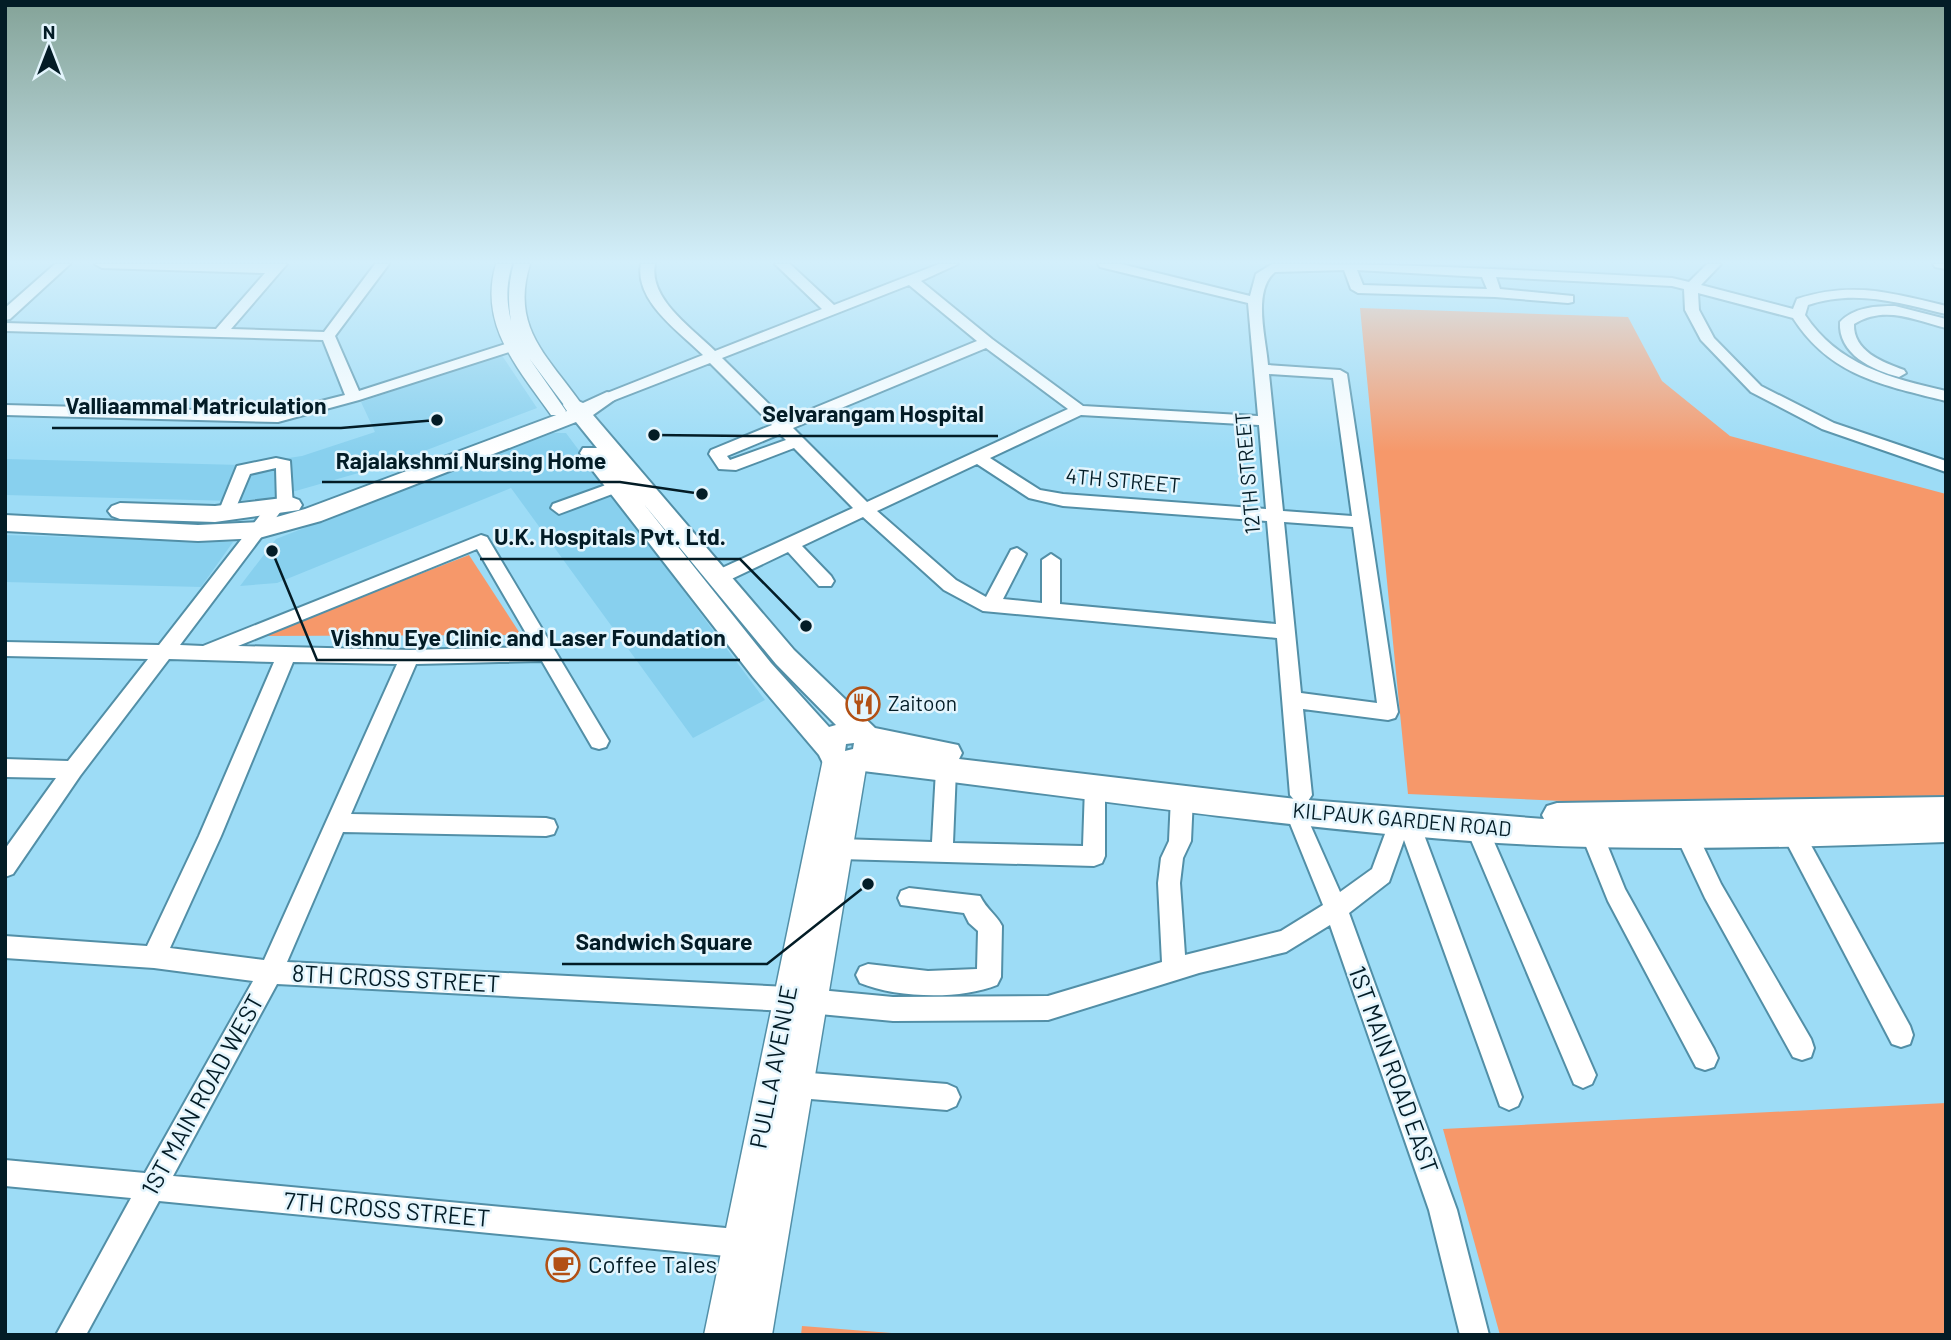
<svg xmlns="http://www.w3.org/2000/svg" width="1951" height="1340" font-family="Barlow,sans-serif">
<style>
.built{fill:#88d0ee}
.green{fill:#f6986a}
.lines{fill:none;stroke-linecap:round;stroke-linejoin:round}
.minor-casing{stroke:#528fa7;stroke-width:4}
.tertiary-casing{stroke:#528fa7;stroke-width:3}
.secondary-casing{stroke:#528fa7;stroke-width:4}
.minor{fill:#fff;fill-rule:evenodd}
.tertiary{fill:#fff;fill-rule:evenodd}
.secondary{fill:#fff;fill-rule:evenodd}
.labels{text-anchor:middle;stroke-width:5;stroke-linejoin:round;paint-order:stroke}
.street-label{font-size:21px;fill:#031c26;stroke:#e3f5fd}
.poi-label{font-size:21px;fill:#031c26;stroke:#e3f5fd;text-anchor:start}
.near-street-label{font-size:24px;fill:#031c26;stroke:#e3f5fd}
.near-poi-label{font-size:24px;fill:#031c26;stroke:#e3f5fd;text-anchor:start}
.leader{fill:none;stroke:#031c26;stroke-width:2.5}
.callout-dot{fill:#031c26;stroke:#e3f5fd;stroke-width:2.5}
.callout-label{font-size:23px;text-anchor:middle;font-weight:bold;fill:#031c26;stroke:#e3f5fd;stroke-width:5;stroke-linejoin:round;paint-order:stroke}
</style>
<rect width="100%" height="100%" fill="#9ddcf6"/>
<g class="built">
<path d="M501,354L537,408L390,464L271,498L233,501L5,495V459L241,465L302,456L375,432L361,402Z"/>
<path d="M547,433H566L765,700L693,738L511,488L277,583L240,586L276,539Z"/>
<path d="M5,535L233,542L201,587L5,582Z"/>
</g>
<g class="green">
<path d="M1360,308L1628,317L1662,381L1730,436L1946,494V800L1784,811L1408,794Z"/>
<path d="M469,555L521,635L260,636Z"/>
<path d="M1946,1103V1335H1500L1443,1129Z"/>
<path d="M802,1326L917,1335H801Z"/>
</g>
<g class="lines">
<defs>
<g id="minor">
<path d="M55,264H70L10,319L5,320V308Z"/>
<path d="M95,264H287L231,329L324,332L375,264H389L335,336L359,391L521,339L526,338L533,342L531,345L359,400L278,422L5,415V405L278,412L345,395L323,340L5,331V323L216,329L265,273L102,268Z"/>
<path d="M641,264H655C648,299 693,329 715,351L822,309L775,264H790L834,305L939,264H958L921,281L992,339L1083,406L1258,416L1248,303L1100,267L1098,264H1121L1250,296L1256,274L1272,264C1406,263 1538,271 1672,278L1689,282L1707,264H1721L1701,285L1793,309L1797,299C1853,281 1891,293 1946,306V314C1899,303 1856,289 1808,305L1805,315C1838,365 1890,378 1946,391V401C1883,385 1830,376 1793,318L1698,293L1699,310L1714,338L1761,386L1834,423L1946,461V472L1822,429L1751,392L1701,340L1685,310L1684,289L1672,286L1496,277L1500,289L1573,296V302L1568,303L1495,297L1358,293L1351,289L1344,270L1275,272C1252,291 1266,338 1268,365L1340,370L1347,374L1398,712L1395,718L1388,720L1303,709L1312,795L1308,801L1301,804L1340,892L1372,869L1392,815L1400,813L1417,816L1522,1097L1518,1106L1509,1110L1500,1106L1404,840L1389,882L1349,913L1457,1210L1489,1335H1460L1429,1210L1330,925L1286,952L1199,973L1048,1020L893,1021L788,1011L277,984L173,1176L747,1230L757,1234L761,1244L757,1254L747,1258L159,1201L86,1335H56L131,1198L5,1186V1160L145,1173L253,981L154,968L5,958V936L147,946L199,836L274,662L169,659L80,776L13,874L5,877V849L56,778L5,777V759L68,761L148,659L5,656V642L159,645L268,505L277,504L276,468L250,474L232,517H220L218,513L237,466L276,458L290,461L293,507L291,511H281L180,645L203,646L481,535L487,537L609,741L606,747L599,749L592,747L542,661L416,664L351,814L546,818L554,820L557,827L554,834L546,836L343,832L287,962L788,987L893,997L1048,996L1162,962L1158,883L1161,858L1169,841L1171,797L1175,791L1182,788L1189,791L1193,797L1191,841L1183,858L1180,883L1185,955L1281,931L1323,905L1285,811L1288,805L1296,802L1290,795L1277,638L983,611L944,590L863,517L802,546L831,576L834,581L831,586H819L788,552L723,583H711L708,578L711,573L853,508L794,448L736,470L719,469L709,454L711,450L772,425L710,363L612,401H602L599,398L602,395L703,355C680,332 634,301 641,264ZM1357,270L1482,277L1487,289L1363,285ZM909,285L977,341L785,420L722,358ZM986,348L1068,409L867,502L793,428ZM1269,374L1333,378L1352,516L1283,511ZM1081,415L1259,425L1266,509L1063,494L1040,490L990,458ZM780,434L786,440L730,460L727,456ZM977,464L1029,498L1063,506L1267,521L1276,624L1060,604V560L1051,554L1042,560V603L1003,599L1026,554L1017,548L1011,550L986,597L956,580L877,511ZM1284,522L1353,527L1377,703L1301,693ZM477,549L534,647L410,650L238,646ZM293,662L397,664L264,960L170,948L221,836Z"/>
<path d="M1933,264H1946V269L1935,267Z"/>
<path d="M1895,306L1946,319V328C1914,320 1885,305 1854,324C1853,351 1882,362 1904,370L1906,373L1899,377C1872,370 1838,354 1840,322C1854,307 1876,306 1895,306Z"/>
<path d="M617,481L625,486L623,490L559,514L551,508L553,504Z"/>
<path d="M946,761L953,764L956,770L953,843L1083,846L1085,787L1088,781L1095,778L1102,781L1105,787V856L1102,863L1094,866L840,859L832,856L829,849L832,842L840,839L932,842L936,770L939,764Z"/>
<path d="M1477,819L1485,821L1488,828L1596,1075L1592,1084L1583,1088L1574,1084L1466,828L1469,821Z"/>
<path d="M1592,825L1600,827L1625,889L1714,1049L1718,1058L1714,1067L1705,1070L1696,1067L1608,901L1581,834L1584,827Z"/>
<path d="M1686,825L1694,827L1721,884L1811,1039L1814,1048L1811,1057L1802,1060L1793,1057L1705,898L1675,834L1678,827Z"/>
<path d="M1793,825L1801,827L1910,1026L1913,1035L1910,1044L1901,1047L1892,1044L1782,834L1785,827Z"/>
<path d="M909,888L980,896C987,910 996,914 1002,926L1001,977L997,985C960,1000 897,998 860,983L856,975L860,967L868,964L928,971L977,969L978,931L969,923L964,913L901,905L898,898L901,891Z"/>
<path d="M798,1072L947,1084L956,1088L960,1097L956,1106L947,1110L798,1098L789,1094L785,1085L789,1076Z"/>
</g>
<g id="tertiary">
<path d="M496,264H512C506,285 506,300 511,321C508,302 508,283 514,264H530C510,329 549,357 582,405L579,409H567L529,358L566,411L563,415H551C518,368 478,325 496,264Z"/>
<path d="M835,749L844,752L846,756L855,752L864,755L867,762L772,1335H704L823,759L826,752Z"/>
</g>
<g id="secondary">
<path d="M607,392L614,394L617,398L593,415L794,650L875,728L958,745L962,753L959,759L1296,799L1544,819L1542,815L1547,806L1557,803L1946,797V842C1797,847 1647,852 1498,843C1286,829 1074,796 863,771C849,775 839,773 825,767L819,755L753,677L583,458L580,453L583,448H597L576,422L321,521L259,538L198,541L5,531V515L198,525L259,522L305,509L567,411L563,405L566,400L573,399L583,403ZM643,503L776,664L836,725L829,727L771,663ZM854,743L853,749L845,751L846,744Z"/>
<path d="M291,497L299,500L302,505L299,510L215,522L120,519L112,516L108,511L112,506L120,503L215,506Z"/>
</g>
</defs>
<use href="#minor" class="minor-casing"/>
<use href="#tertiary" class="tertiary-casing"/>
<use href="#secondary" class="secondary-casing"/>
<use href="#minor" class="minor"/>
<use href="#tertiary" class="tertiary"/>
<use href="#secondary" class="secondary"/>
</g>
<linearGradient id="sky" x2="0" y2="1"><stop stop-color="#84a398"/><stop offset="0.58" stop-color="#d3effb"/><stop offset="1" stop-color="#d3effb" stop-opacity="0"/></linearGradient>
<rect width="1951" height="452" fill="url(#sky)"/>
<defs>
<symbol id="restaurant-ring" viewBox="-11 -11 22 22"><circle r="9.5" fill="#e3f5fd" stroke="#b25014" stroke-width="1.5"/><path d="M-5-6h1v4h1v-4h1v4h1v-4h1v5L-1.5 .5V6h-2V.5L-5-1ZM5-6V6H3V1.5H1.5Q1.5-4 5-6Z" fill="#b25014"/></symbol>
<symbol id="cafe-ring" viewBox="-11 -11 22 22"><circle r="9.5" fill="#e3f5fd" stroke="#b25014" stroke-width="1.5"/><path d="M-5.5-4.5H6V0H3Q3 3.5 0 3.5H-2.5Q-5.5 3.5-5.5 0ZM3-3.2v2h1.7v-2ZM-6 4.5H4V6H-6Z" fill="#b25014"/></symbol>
</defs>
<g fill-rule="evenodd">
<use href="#restaurant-ring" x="844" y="685" width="38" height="38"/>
<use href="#cafe-ring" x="544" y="1246" width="38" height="38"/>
</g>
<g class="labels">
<g class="street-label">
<text transform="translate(1248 473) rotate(-95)" y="7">12TH STREET</text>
<text transform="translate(1123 481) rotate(5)" y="7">4TH STREET</text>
<text transform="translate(1402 820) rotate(5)" y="7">KILPAUK GARDEN ROAD</text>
</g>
<g class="poi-label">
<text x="888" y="711">Zaitoon</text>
</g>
<g class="near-street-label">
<text transform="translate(396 979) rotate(3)" y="8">8TH CROSS STREET</text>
<text transform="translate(774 1067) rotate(-79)" y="8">PULLA AVENUE</text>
<text transform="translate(1393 1070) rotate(70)" y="8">1ST MAIN ROAD EAST</text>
<text transform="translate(203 1095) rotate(-61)" y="8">1ST MAIN ROAD WEST</text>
<text transform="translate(387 1210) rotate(5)" y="8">7TH CROSS STREET</text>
</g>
<g class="near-poi-label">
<text x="588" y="1273">Coffee Tales</text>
</g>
</g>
<path class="leader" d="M437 420L341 428H52M654 435L748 436H998M702 494L620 482H322M806 626L740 559H480M272 551L317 660H740M868 884L767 964H562"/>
<g class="callout-dot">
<circle cx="437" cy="420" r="7"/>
<circle cx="654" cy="435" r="7"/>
<circle cx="702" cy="494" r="7"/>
<circle cx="806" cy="626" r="7"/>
<circle cx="272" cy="551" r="7"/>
<circle cx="868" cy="884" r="7"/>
</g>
<g class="callout-label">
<text x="196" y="414">Valliaammal Matriculation</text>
<text x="873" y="422">Selvarangam Hospital</text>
<text x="471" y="469">Rajalakshmi Nursing Home</text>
<text x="610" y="545">U.K. Hospitals Pvt. Ltd.</text>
<text x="528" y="646">Vishnu Eye Clinic and Laser Foundation</text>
<text x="664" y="950">Sandwich Square</text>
</g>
<rect width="1951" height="1340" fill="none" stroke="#031c26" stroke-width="14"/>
<g transform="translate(49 49)" stroke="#e3f5fd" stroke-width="5" paint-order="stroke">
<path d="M0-5L12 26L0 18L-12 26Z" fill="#031c26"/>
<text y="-10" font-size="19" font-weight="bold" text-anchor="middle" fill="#031c26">N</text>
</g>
</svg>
